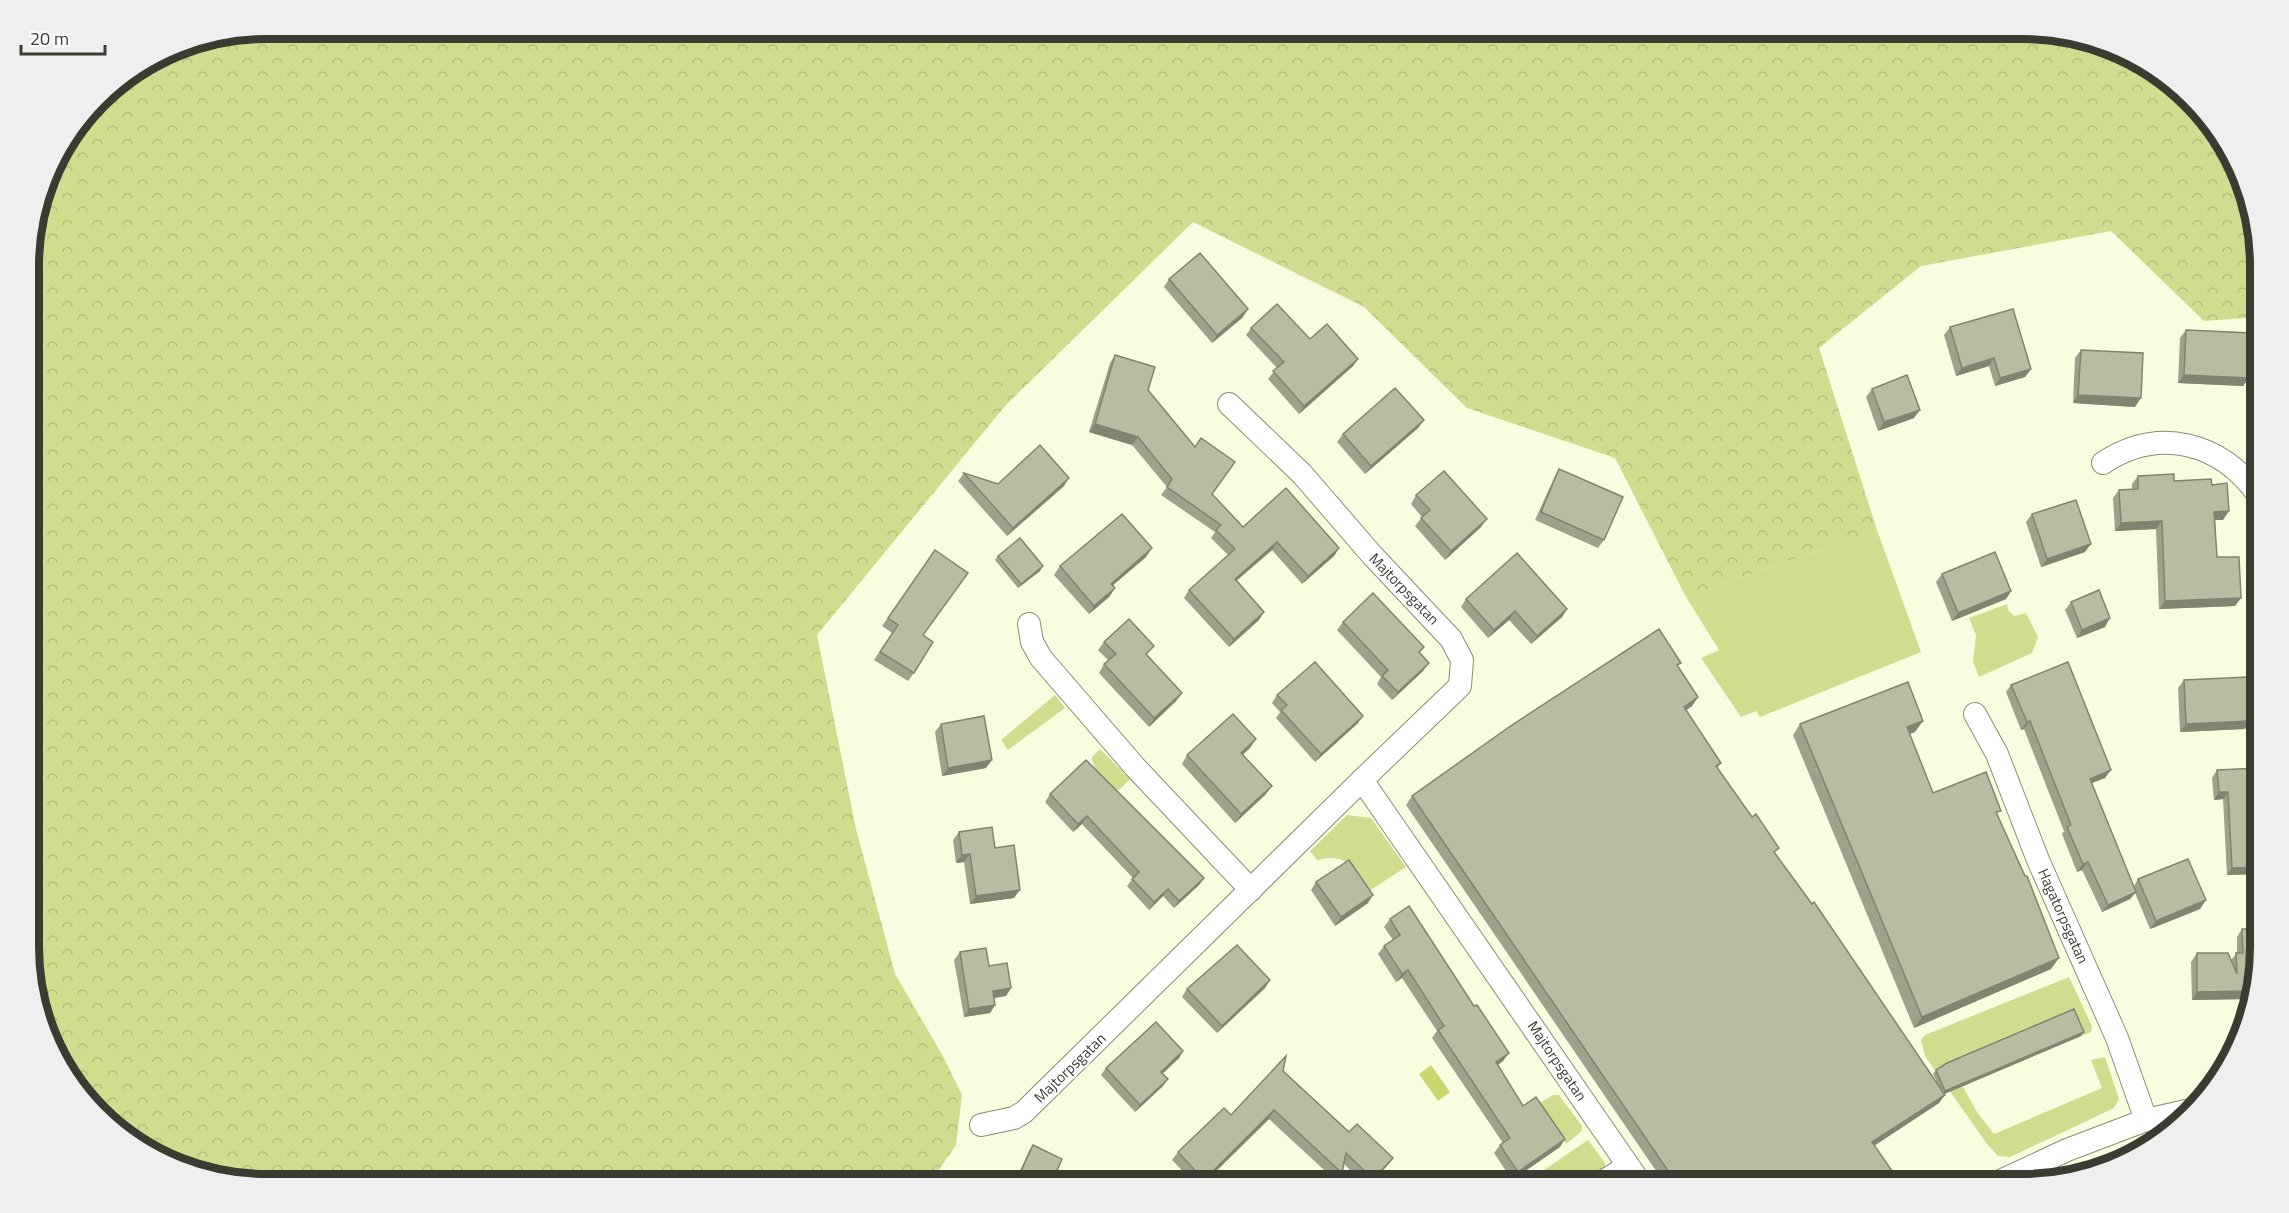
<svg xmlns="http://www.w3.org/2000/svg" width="2289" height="1213" font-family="'Titillium Web',sans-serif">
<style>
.green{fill:#d2dc8e}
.forest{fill:url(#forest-crowns)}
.water{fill:#cad66e}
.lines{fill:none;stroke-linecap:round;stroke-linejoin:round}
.minor-casing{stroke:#898d74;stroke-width:24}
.minor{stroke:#fff;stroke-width:22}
.wall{fill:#9ea28a}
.shaded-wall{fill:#818471}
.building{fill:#b8bca1;stroke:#818471;stroke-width:1.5}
.labels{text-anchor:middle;stroke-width:4.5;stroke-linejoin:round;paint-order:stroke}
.street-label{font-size:15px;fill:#3a3c31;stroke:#fff}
.rim{fill:none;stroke:#3a3c31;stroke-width:8}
</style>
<defs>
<pattern id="forest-crowns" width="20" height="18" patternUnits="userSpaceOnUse" patternTransform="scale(1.5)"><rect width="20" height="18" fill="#d2dc8e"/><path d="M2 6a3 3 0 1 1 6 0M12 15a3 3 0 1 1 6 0" fill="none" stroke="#b5be7b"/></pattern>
</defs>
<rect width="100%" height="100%" fill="#f8fde0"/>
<g class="green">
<path d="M1877,530L1921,652L1760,717L1756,711L1741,717L1701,658L1719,650L1686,597Z"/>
<path d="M2007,604L2008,610L2014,616L2026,613L2038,637L2032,653L1979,677L1973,662L1976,635L1969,618Z"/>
<path d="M1055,695L1065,708L1008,750L1001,740Z"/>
<path d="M1100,749L1130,779L1119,790H1115C1106,781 1092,770 1092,757Z"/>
<path d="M1347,815L1371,818L1406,867L1369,891C1352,868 1349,852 1317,860L1310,851Z"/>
<path d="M2069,977L2092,1026L2091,1032L1962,1085L1977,1112L1994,1134L2102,1088L2091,1060L2105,1057L2119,1099L2114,1108L2010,1157L1998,1156L1987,1144L1925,1056L1921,1040L1925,1035Z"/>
<path d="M1553,1095H1559L1582,1126L1581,1132L1566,1144L1538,1104Z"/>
<path d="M1588,1140L1605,1163V1168L1582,1184H1502L1510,1178L1528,1181Z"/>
</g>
<path class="forest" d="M266,28L2023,29L2128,53L2179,87L2220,134L2259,235V317L2204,321L2111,231L1921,266L1819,348L1877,530L1686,597L1615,458L1467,408L1364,307L1193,222L1005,406L817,635L856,829L895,974L943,1056L962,1095L956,1145L929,1184H266L161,1160L107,1123L69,1079L31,978L29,250L53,161L109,88L175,46Z"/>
<path class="water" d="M1431,1065L1450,1092L1438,1101L1419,1074Z"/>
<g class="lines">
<defs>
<g id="minor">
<path d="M1229,404L1302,474L1372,555L1451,639L1462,660L1460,686L1362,780"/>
<path d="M2103,463C2159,426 2221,442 2259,496"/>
<path d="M1029,624L1032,642L1041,658L1135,767L1251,890"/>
<path d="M1975,714L1997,754L2038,860L2117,1038L2146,1120"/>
<path d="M981,1125L1014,1118L1024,1112L1362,780L1641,1184"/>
<path d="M1599,1184L1628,1166"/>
<path d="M1994,1184L2067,1150L2146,1120L2195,1109"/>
</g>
</defs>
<use href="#minor" class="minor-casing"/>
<use href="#minor" class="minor"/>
</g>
<g class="wall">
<path d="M1169,279L1248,309L1242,318L1212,343L1164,287Z"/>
<path d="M1950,327L2031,369L2025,377L1995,386L1989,366L1956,376L1944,335Z"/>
<path d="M1251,328L1310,339L1358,359L1353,366L1299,414L1268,379L1277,368L1246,335Z"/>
<path d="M2186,330L2249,378L2243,386L2178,383L2180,338Z"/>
<path d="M2081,350L2135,407L2073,403L2075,358Z"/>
<path d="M1115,355L1148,390L1212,494L1243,527L1339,548L1334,556L1302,584L1272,550L1236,581L1259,620L1229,647L1184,598L1189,590L1228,555L1211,538L1215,532L1161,495L1167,487L1132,445L1089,432L1110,363Z"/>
<path d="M1872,389L1914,418L1878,431L1866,397Z"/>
<path d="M1424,420L1418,428L1365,474L1337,442L1343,434Z"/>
<path d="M1559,469L1604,540L1598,548L1535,520L1554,478Z"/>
<path d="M964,473L998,484L1064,486L1007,536L958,481Z"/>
<path d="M2138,476L2212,485L2223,520H2215L2217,557L2235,606L2159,609L2156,529L2115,531L2113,498L2119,490L2132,489V484Z"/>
<path d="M1416,495L1481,527L1445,560L1415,526L1422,517L1411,504Z"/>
<path d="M2032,514L2085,552L2041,567L2026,522Z"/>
<path d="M935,550L923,636L914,673L908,681L874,660L892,633L882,626Z"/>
<path d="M998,556L1040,571L1018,588L995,560Z"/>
<path d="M1146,557L1113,585L1115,588L1109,597L1089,614L1054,575L1060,566Z"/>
<path d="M1942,574L2011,591L2006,599L1952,621L1936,582Z"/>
<path d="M1466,599L1567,609L1562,617L1531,644L1509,620L1488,638L1461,607Z"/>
<path d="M2071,602L2105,627L2077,638L2065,610Z"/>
<path d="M1343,622L1424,647L1419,653L1423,671L1392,700L1377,684L1381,677L1337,630Z"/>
<path d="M1104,642L1148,654L1147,655L1182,693L1176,701L1149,727L1099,673L1104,664L1109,661L1098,650Z"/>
<path d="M1678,667L1698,697L1692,706L1686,710L1721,763L1717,768L1775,854L1938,1084L1933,1074L1936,1070L2081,1036L1944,1094L1939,1103L1874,1146L1901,1184H1665L1406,805L1412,796Z"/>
<path d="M2184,680L2245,729L2180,732L2178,688Z"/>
<path d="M2011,685L2105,778L2092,783L2134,886L2138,879L2200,909L2150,929L2135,893L2130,899L2102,912L2082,870L2077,872L2062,834L2064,831L2024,729L2021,730L2006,692Z"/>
<path d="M1277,695L1363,716L1357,724L1315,762L1276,718L1280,712L1272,703Z"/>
<path d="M941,724L986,768L942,776L935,732Z"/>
<path d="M1800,724L1915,732L1909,734L1933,793L1998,815L2051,969L1914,1028L1793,735Z"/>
<path d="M1250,748L1243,754L1266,794L1235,823L1182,764L1187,755Z"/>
<path d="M2217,770L2260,781V874L2227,875L2223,799L2214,800L2212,778Z"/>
<path d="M1050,794L1204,878L1199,885L1174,908L1163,896L1149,910L1127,886L1133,878L1082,824L1073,832L1045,802Z"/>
<path d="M959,832L995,848L1014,898L970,904L964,862L956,863L953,840Z"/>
<path d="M1316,882L1368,903L1335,926L1311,890Z"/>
<path d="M1390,919L1503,1061L1498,1065L1523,1106L1560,1147L1512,1180L1494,1153L1500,1145L1503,1143L1432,1038L1437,1031L1402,978L1396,982L1378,954L1384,946L1393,940L1384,927Z"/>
<path d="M2242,929L2260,947L2248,999L2192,1000L2191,962L2197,953L2231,960L2237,953V937Z"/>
<path d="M960,952L989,966L1011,988L1006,996L994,998L995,1005L990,1013L964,1017L954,960Z"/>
<path d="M1270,980L1265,988L1217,1033L1182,997L1187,989Z"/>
<path d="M1183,1051L1179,1058L1163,1073V1086L1135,1112L1101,1075L1106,1068Z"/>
<path d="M1283,1071L1349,1132L1393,1158L1387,1166L1370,1184H1364L1344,1164L1342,1173L1336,1181L1269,1119L1203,1184H1195L1172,1160L1178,1152L1231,1115Z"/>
<path d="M1033,1145L1051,1184H1037L1018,1175L1030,1149Z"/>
<path d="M973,1173L1025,1184H967V1181Z"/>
<path d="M1449,1176L1484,1184H1444Z"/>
</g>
<g class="shaded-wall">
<path d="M1248,309L1242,318L1212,343L1217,335Z"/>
<path d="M1994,358L1989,366L1956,376L1962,368Z"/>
<path d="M1358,359L1353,366L1299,414L1304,406Z"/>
<path d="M2031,369L2025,377L1995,386L2000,378Z"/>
<path d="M2184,375L2249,378L2243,386L2178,383Z"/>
<path d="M2078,395L2141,398L2135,407L2073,403Z"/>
<path d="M1920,410L1914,418L1878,431L1884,422Z"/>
<path d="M1424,420L1418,428L1365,474L1371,466Z"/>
<path d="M1095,424L1138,437L1132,445L1089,432Z"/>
<path d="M1069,478L1064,486L1007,536L1013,528Z"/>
<path d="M2229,511L2223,520H2208L2214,512Z"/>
<path d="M1487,519L1481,527L1445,560L1451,551Z"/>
<path d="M2162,521L2156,529L2115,531L2121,523Z"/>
<path d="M1277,542L1272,550L1229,587L1235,579Z"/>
<path d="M2091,544L2085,552L2041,567L2047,559Z"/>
<path d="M1152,548L1146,557L1105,592L1111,584Z"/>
<path d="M1339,548L1334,556L1302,584L1308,576Z"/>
<path d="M1043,566L1040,571L1018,588L1021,584Z"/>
<path d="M1115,588L1109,597L1089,614L1094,606Z"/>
<path d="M2011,591L2006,599L1952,621L1958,613Z"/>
<path d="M2241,598L2235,606L2159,609L2165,601Z"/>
<path d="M1567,609L1562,617L1531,644L1537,636Z"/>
<path d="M1515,611L1509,620L1488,638L1494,630Z"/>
<path d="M1264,612L1259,620L1229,647L1234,639Z"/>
<path d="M2110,618L2105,627L2077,638L2082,630Z"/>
<path d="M1429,663L1423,671L1392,700L1398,692Z"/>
<path d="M1182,693L1176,701L1149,727L1154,718Z"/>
<path d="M1698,697L1692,706L1678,716L1684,707Z"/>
<path d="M1363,716L1357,724L1315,762L1321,754Z"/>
<path d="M1923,721L1915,732L1899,738L1907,727Z"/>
<path d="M2030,721L2024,729L2021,730L2027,722Z"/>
<path d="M2250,721L2245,729L2180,732L2186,724Z"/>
<path d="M1256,739L1250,748L1236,761L1241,753Z"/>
<path d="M992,760L986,768L942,776L948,768Z"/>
<path d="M2111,770L2105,778L2084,786L2090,779Z"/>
<path d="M1272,786L1266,794L1235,823L1241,814Z"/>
<path d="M2219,792H2228L2223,799L2214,800Z"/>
<path d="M1087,816L1082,824L1073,832L1078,824Z"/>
<path d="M970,854L964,862L956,863L962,855Z"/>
<path d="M2088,862L2082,870L2077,872L2083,864Z"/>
<path d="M2260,867V874L2227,875L2232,868Z"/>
<path d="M1204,878L1199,885L1174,908L1179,901Z"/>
<path d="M1168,889L1163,896L1149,910L1154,902Z"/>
<path d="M1020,890L1014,898L970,904L976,896Z"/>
<path d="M2136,892L2130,899L2102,912L2108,905Z"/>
<path d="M1373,895L1368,903L1335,926L1341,917Z"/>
<path d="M2206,900L2200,909L2150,929L2156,921Z"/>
<path d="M2059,958L2051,969L1914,1028L1922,1017Z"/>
<path d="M1408,970L1402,978L1396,982L1402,974Z"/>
<path d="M1270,980L1265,988L1217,1033L1222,1026Z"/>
<path d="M1011,988L1006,996L987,999L993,991Z"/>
<path d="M2250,991L2248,999L2192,1000L2197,992Z"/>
<path d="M995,1005L990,1013L964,1017L969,1009Z"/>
<path d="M2084,1032L2081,1036L1942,1095L1945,1091Z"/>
<path d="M1183,1051L1179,1058L1157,1079L1161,1072Z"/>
<path d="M1509,1053L1503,1061L1490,1070L1496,1062Z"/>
<path d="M1168,1079L1163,1086L1135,1112L1140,1105Z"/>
<path d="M1945,1095L1939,1103L1866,1151L1872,1142Z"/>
<path d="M1274,1110L1269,1119L1203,1184H1201L1204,1180Z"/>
<path d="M1565,1139L1560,1147L1512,1180L1518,1172Z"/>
<path d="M1393,1158L1387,1166L1369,1184L1373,1179Z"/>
</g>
<g class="building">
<path d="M1200,253L1248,309L1217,335L1169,279Z"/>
<path d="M1277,304L1310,339L1327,324L1358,359L1304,406L1273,371L1284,362L1251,328Z"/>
<path d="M2013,309L2031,369L2000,378L1994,358L1962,368L1950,327Z"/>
<path d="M2186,330L2251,333L2249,378L2184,375Z"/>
<path d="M2081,350L2143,353L2141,398L2078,395Z"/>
<path d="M1115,355L1155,367L1148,390L1195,447L1201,438L1235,462L1212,494L1243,527L1286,488L1339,548L1308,576L1277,542L1235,579L1264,612L1234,639L1189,590L1235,549L1216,530L1221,525L1167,487L1172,479L1138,437L1095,424Z"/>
<path d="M1907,375L1920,410L1884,422L1872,389Z"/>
<path d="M1395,388L1424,420L1371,466L1343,434Z"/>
<path d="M1040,445L1069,478L1013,528L964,473L998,484Z"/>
<path d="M1559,469L1623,497L1604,540L1541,512Z"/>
<path d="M1444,471L1487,519L1451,551L1421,518L1430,510L1416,495Z"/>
<path d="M2174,474V481L2211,479L2212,485L2227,483L2229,511L2214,512L2217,557H2239L2241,598L2165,601L2162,521L2121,523L2119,490L2138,489V476Z"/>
<path d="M2076,500L2091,544L2047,559L2032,514Z"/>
<path d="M1122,514L1152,548L1111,584L1115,588L1094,606L1060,566Z"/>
<path d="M1020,538L1043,566L1021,584L998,556Z"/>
<path d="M935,550L968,573L923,635L933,642L914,673L880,652L898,625L888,618Z"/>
<path d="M1995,552L2011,591L1958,613L1942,574Z"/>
<path d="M1517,553L1567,609L1537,636L1515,611L1494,630L1466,599Z"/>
<path d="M2099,590L2110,618L2082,630L2071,602Z"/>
<path d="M1373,593L1424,647L1419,652L1429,663L1398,692L1382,676L1388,670L1343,622Z"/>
<path d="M1129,619L1154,646L1146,654L1182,693L1154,718L1104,664L1116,654L1104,642Z"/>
<path d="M1659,629L1681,663L1677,665L1698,697L1684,707L1721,763L1716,766L1752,817L1756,814L1779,848L1774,852L1812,904L1814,902L1945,1095L1872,1142L1901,1184H1677L1412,796L1509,727Z"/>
<path d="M1315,662L1363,716L1321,754L1281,710L1287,705L1277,695Z"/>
<path d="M2068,662L2111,770L2090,779L2136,892L2108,905L2088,862L2083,864L2067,827L2071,825L2030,721L2027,722L2011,685Z"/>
<path d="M2248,677L2250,721L2186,724L2184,680Z"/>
<path d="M1908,682L1923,721L1907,727L1933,793L1986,772L2001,811L1996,812L2025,876H2027L2059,958L1922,1017L1800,724Z"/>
<path d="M1233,714L1256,739L1241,753L1272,786L1241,814L1187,755Z"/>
<path d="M984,716L992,760L948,768L941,724Z"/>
<path d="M1086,760L1204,878L1179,901L1168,889L1154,902L1132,879L1139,872L1087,816L1078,824L1050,794Z"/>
<path d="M2259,768L2260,867L2232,868L2228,792H2219L2217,770Z"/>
<path d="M992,827L995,848L1014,845L1020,890L976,896L970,854L962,855L959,832Z"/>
<path d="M2188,859L2206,900L2156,921L2138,879Z"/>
<path d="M1349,860L1373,895L1341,917L1316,882Z"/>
<path d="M1409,906L1474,1006L1477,1005L1509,1053L1496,1062L1523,1106L1536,1097L1565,1139L1518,1172L1500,1145L1510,1138L1438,1030L1444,1026L1408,970L1402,974L1384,946L1400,935L1390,919Z"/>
<path d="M2242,929H2260V947L2250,991L2197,992V953H2228L2237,974L2236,953H2243Z"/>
<path d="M1237,945L1270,980L1222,1026L1187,989Z"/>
<path d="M986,948L989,966L1007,963L1011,988L993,991L995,1005L969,1009L960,952Z"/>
<path d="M2074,1009L2084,1032L1945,1091L1936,1070L1947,1063Z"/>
<path d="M1156,1022L1183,1051L1161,1072L1168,1079L1140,1105L1106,1068Z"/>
<path d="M1286,1056L1283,1071L1349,1132L1357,1124L1393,1158L1373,1179L1346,1153L1342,1173L1274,1110L1204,1180L1178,1152L1224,1108L1231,1115Z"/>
<path d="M1033,1145L1062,1159L1051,1184H1048L1021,1171Z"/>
<path d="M973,1173L1025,1184H971Z"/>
<path d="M1449,1176L1484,1184H1447Z"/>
</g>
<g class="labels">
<g class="street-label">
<text transform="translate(1404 589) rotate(46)" y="5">Majtorpsgatan</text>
<text transform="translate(2063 916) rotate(66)" y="5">Hagatorpsgatan</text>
<text transform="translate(1557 1061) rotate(56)" y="5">Majtorpsgatan</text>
<text transform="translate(1070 1068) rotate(-44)" y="5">Majtorpsgatan</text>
</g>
</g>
<path d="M0 0H2289V1213H0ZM266 39H2023A227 227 0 0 1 2250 266V947A227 227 0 0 1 2023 1174H266A227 227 0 0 1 39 947V266A227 227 0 0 1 266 39Z" fill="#efefef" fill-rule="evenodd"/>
<path class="rim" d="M266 39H2023A227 227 0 0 1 2250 266V947A227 227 0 0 1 2023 1174H266A227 227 0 0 1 39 947V266A227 227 0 0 1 266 39Z"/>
<path d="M21 45v9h84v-9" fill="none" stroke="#3a3c31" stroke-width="3"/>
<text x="30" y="45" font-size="18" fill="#3a3c31" stroke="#ffffff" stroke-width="4.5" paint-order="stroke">20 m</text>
</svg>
